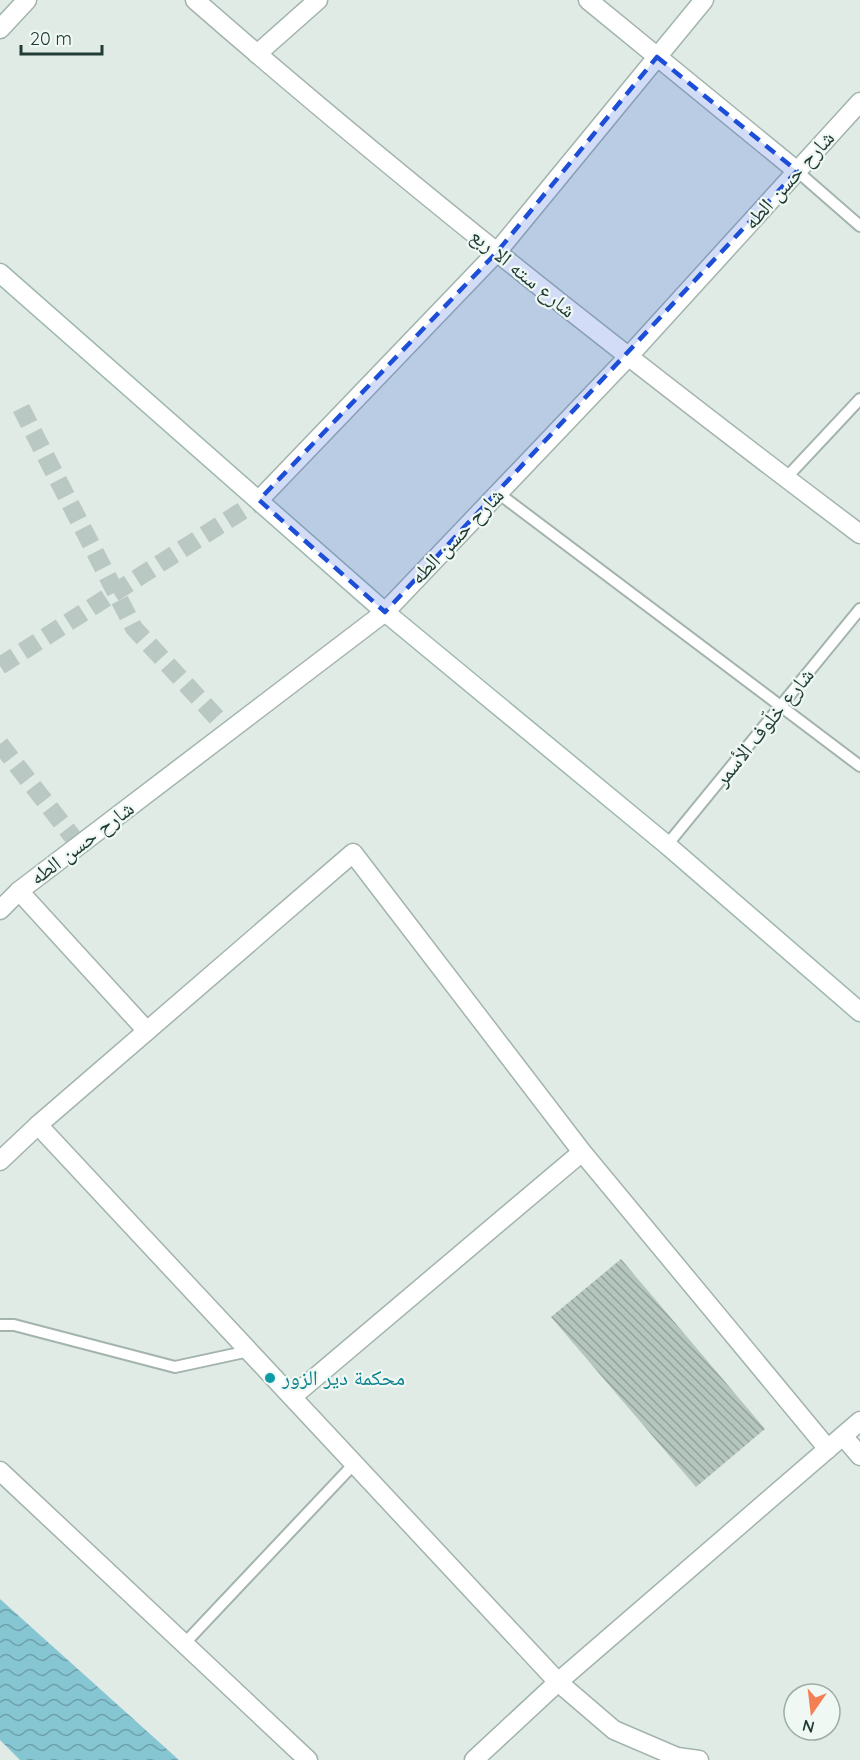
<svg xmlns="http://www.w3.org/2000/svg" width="860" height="1760" font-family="Quicksand,'Noto Naskh Arabic',sans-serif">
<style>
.water{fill:url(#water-waves)}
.building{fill:url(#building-back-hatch)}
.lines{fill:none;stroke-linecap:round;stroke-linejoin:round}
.minor-tunnel{stroke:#bac8c3;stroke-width:18;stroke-dasharray:18 9;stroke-linecap:butt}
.service-casing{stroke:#a3b3ad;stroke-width:14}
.minor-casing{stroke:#a3b3ad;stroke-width:21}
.tertiary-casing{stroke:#a3b3ad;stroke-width:21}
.secondary-casing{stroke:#9eb7af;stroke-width:21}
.service{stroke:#fff;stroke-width:10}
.minor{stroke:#fff;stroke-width:18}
.tertiary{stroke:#fff;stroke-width:18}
.secondary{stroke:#fff;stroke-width:18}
.marked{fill:#1d4ed8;fill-opacity:0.2;stroke:#1d4ed8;stroke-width:4.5;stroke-dasharray:12 8;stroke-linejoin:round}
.culture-dot{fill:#0f9aa8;stroke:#f0f8f4;stroke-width:2}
.labels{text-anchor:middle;stroke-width:4.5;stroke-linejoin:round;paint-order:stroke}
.street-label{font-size:21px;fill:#203c35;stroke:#f0f8f4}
.culture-label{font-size:21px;fill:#0d838f;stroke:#f0f8f4;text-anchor:start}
</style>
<defs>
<pattern id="water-waves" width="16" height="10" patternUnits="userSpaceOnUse" patternTransform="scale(1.5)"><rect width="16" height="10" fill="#86c5d2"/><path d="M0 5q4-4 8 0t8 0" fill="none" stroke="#6da1ab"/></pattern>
<pattern id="building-back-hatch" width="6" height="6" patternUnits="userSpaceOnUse" patternTransform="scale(1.5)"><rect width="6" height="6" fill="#b5c6bf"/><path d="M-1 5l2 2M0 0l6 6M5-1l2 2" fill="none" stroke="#93a29c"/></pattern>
</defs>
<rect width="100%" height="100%" fill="#e0ebe6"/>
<path class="water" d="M0,1599L179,1760H20L0,1740Z"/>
<path class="building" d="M621,1259L765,1429L696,1487L551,1317Z"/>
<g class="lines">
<g class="minor-tunnel">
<path d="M21,408L134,628L229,731"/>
<path d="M0,666L259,500"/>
<path d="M0,744L79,845"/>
</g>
<defs>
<g id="service">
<path d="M797,171L860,226"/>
<path d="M786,478L860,399"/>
<path d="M498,493L860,766"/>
<path d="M667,845L860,609"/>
<path d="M0,1325H14L175,1367L249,1351"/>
<path d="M184,1644L353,1465"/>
</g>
<g id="minor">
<path d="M195,0C409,187 633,363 860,534"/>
<path d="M588,0L797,171"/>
<path d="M0,29L27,0"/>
<path d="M257,54L318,0"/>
<path d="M259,500L497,252L704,0"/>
<path d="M19,891L147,1031"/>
<path d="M0,910L19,891L385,612L628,357L860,102"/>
<path d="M38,1125L558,1682L614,1730L677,1757L699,1760"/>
<path d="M0,1161L38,1125L353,853L582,1152L828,1449"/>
<path d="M292,1397L582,1152"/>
<path d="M843,1436L860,1456"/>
<path d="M474,1760L558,1682L860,1421"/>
</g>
<path id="tertiary" d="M0,1471L308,1760"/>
<path id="secondary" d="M0,273L385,612L667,845L860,1012"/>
</defs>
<use href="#service" class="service-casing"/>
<use href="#minor" class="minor-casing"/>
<use href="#tertiary" class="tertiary-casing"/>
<use href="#secondary" class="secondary-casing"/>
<use href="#service" class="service"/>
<use href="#minor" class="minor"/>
<use href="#tertiary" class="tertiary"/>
<use href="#secondary" class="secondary"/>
</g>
<path class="marked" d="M657,57L797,171L385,612L259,500L497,252Z"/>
<circle class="culture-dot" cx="270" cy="1378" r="6"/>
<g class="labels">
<g class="street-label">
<text transform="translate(789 180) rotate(-48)" y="7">شارح حسن الطه</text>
<text transform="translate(523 273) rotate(39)" y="7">شارع سته الا ربع</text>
<text transform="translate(457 536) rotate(-46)" y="7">شارح حسن الطه</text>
<text transform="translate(764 727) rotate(-51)" y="7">شارع خلّوف الأسمر</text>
<text transform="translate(82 843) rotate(-37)" y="7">شارح حسن الطه</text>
</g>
<g class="culture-label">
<text x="282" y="1385">محكمة دير الزور</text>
</g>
</g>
<g transform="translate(812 1712) rotate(194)"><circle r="28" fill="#f0f8f4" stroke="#9dada8" stroke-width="1.5"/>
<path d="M0-4.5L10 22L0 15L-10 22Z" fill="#f47f55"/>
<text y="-9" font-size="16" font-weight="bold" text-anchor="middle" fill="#203c35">N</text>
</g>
<path d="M21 45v9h81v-9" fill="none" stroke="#203c35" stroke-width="3"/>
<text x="30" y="45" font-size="18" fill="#203c35" stroke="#f0f8f4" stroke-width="4.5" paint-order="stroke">20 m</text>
</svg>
